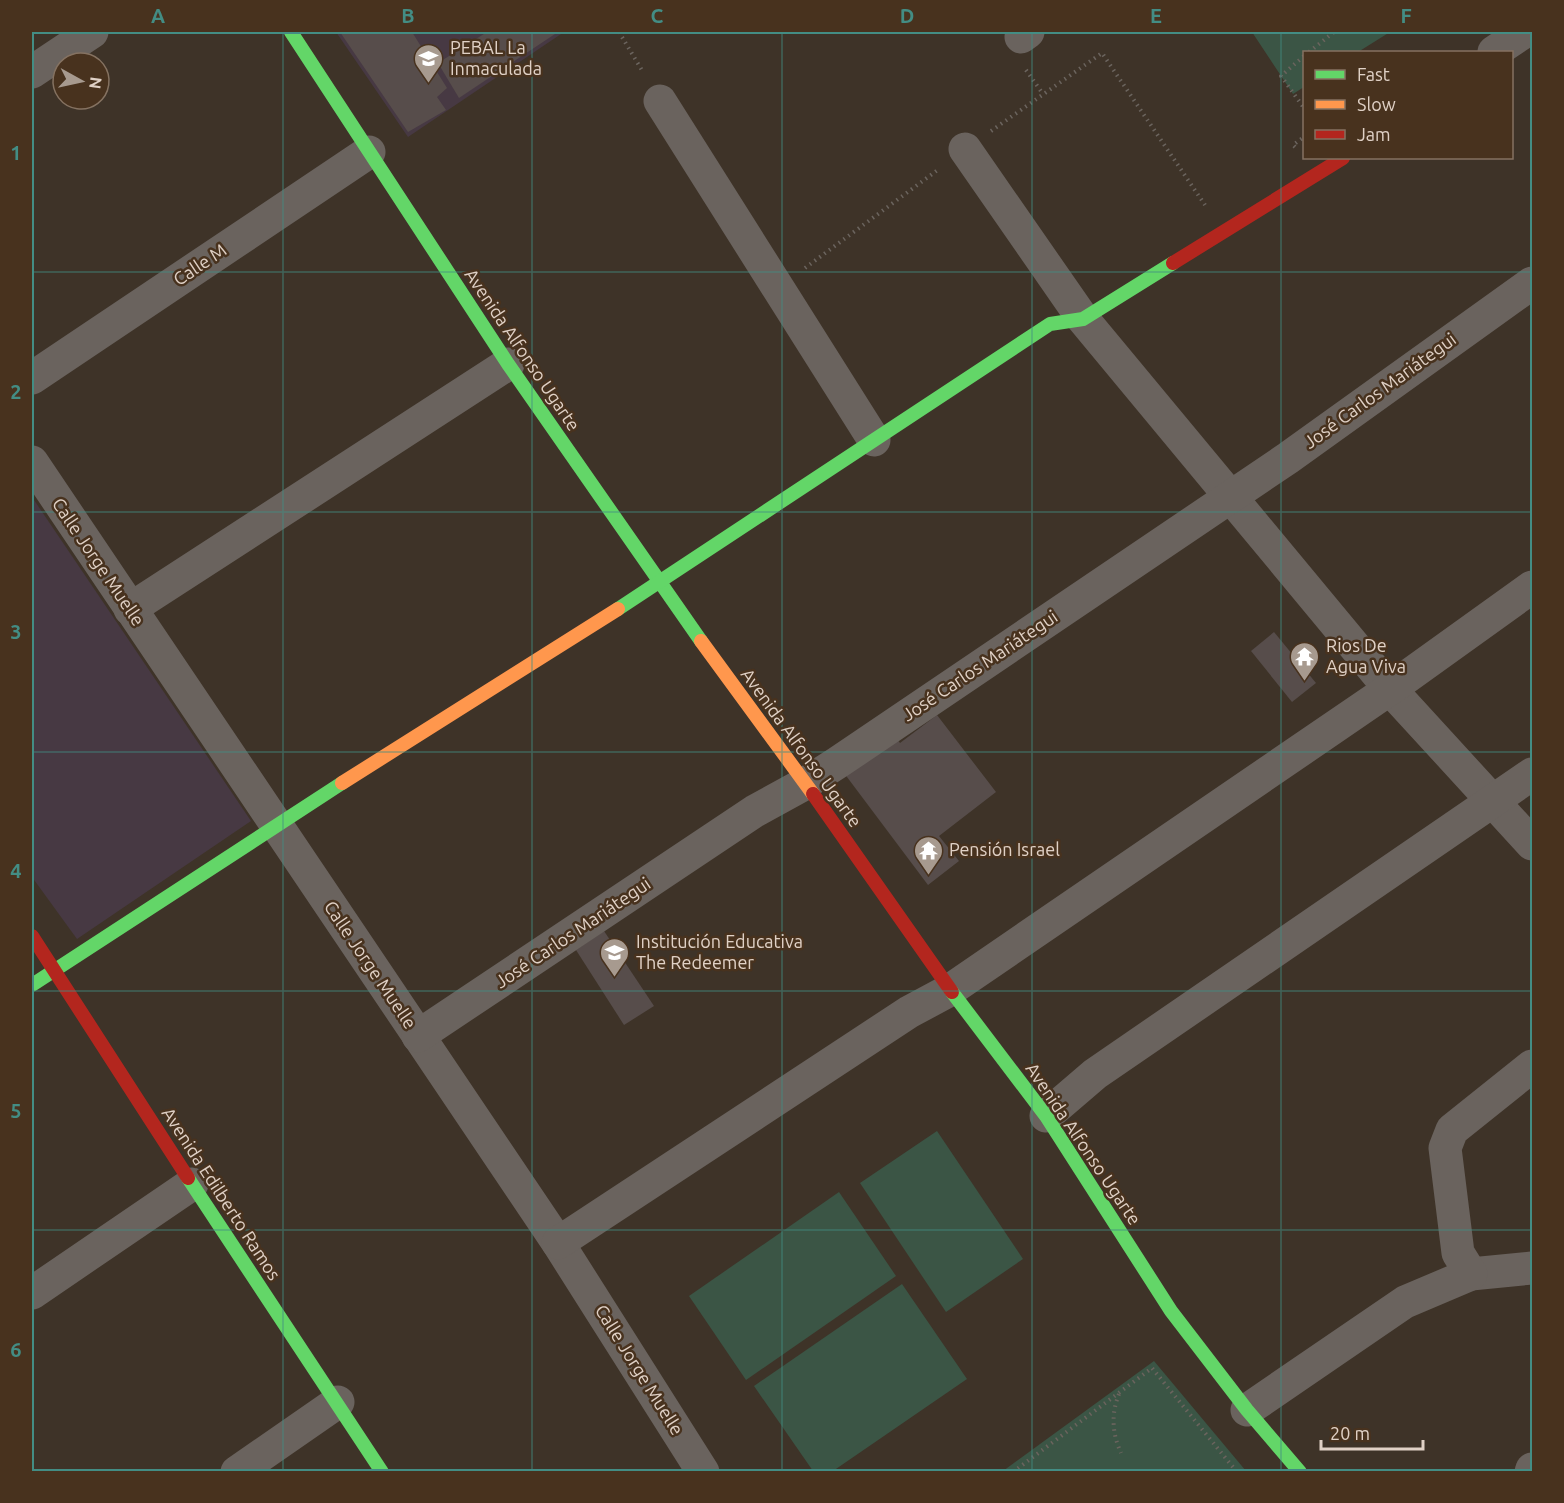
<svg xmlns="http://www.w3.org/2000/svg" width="1564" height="1503" font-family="Ubuntu,sans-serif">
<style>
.industrial{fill:#473943}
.green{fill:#3b5545}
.building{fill:#574d4b}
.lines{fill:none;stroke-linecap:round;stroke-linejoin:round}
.path{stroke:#6b645e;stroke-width:4;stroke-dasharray:1.5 4.5;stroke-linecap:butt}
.street{stroke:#6a635e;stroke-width:33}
.fast{stroke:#63d668;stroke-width:14}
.slow{stroke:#ff974d;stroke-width:14}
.jam{stroke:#b3261e;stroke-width:14}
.grid{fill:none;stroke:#438d84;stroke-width:1.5;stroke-opacity:0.55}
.labels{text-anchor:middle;stroke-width:5;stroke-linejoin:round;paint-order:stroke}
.poi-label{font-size:18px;fill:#e0d1c6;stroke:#48321e;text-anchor:start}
.street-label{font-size:18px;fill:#e0d1c6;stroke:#48321e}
.neatline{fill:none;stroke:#438d84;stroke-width:2}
.grid-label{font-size:20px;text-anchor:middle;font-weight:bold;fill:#438d84}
</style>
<rect width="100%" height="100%" fill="#3e3328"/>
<g class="industrial">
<path d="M336,32H564L408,137Z"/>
<path d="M32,497L251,821L77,939L32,877Z"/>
</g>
<g class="green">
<path d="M1252,32H1390L1358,52H1304V87L1293,94Z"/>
<path d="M937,1131L1023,1259L946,1312L860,1183Z"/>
<path d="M839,1192L896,1276L746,1380L689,1296Z"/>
<path d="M902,1284L967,1379L833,1471H813L754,1386Z"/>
<path d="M1154,1361L1246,1471H1003Z"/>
</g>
<g class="building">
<path d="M340,32H412L447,88L437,97L446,110L408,132Z"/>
<path d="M487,32H558L459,98L438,63Z"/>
<path d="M1274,632L1316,683L1292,702L1251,651Z"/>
<path d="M937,715L996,792L939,836L959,861L928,885L844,773L894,735L900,743Z"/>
<path d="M604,931L654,1006L624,1025L576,950Z"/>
</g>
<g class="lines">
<g class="path">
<path d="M619,32L643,72"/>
<path d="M1309,52L1334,32"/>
<path d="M1304,56L1281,76L1304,108"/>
<path d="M1026,70L1043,94"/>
<path d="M991,131L1102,53L1205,205"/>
<path d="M1295,147L1293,145L1304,137"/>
<path d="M805,268L939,169"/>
<path d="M1119,1394C1111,1414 1112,1433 1121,1453"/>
<path d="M1013,1472L1152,1368L1237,1472"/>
</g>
<g class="street">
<path d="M1021,37L1028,32"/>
<path d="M1494,52L1524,32"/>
<path d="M32,72L92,32"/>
<path d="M660,101L874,440"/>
<path d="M965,149L1083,319L1390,689L1532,844"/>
<path d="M32,378L369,152"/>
<path d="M32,462L558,1243L703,1472"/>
<path d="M130,609L508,364"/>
<path d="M418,1036L755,811L806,783L837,763L1288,458L1532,283"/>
<path d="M1046,1116L1095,1074L1532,774"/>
<path d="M558,1243L909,1012L950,990L1390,689L1532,587"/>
<path d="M1471,1274L1532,1268"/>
<path d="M32,1293L192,1184"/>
<path d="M1247,1410L1405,1302L1471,1274L1458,1253L1445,1148L1452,1130L1532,1066"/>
<path d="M237,1472L338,1402"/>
<path d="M1531,1472L1532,1469"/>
</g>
<g class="fast">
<path d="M291,32L508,364L701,641"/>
<path d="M618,609L1050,324L1083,319L1173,263"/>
<path d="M32,985L342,783"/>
<path d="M952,992L1046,1116L1171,1311L1247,1410L1300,1472"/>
<path d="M188,1178L382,1472"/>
</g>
<g class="slow">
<path d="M701,641L813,794"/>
<path d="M342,783L618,609"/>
</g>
<g class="jam">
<path d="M1173,263L1343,158"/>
<path d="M813,794L952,992"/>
<path d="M32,936L188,1178"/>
</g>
</g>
<path class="grid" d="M283,32V1472M532,32V1472M782,32V1472M1032,32V1472M1281,32V1472M32,272H1532M32,512H1532M32,752H1532M32,991H1532M32,1230H1532"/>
<defs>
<symbol id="university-pin" viewBox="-11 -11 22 30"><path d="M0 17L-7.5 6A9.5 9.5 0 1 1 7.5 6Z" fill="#a79a8f" stroke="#48321e"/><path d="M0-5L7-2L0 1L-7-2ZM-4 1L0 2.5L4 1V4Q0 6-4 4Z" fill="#fff"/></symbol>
<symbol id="temple-pin" viewBox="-11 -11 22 30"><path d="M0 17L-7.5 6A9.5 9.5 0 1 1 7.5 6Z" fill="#a79a8f" stroke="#48321e"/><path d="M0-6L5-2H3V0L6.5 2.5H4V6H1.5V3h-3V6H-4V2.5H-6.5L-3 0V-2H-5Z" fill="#fff"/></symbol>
<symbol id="school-pin" viewBox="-11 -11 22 30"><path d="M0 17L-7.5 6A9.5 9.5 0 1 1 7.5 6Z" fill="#a79a8f" stroke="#48321e"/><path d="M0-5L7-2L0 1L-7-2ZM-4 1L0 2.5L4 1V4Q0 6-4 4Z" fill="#fff"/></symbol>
</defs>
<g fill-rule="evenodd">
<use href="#university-pin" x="412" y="42" width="33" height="45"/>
<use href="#temple-pin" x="1288" y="640" width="33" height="45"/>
<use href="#temple-pin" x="912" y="834" width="33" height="45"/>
<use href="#school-pin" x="598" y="936" width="33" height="45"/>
</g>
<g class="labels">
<g class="poi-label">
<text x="450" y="54">PEBAL La<tspan x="450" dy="21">Inmaculada</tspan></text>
<text x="1326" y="652">Rios De<tspan x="1326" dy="21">Agua Viva</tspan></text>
<text x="949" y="856">Pensión Israel</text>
<text x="636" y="948">Institución Educativa<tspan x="636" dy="21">The Redeemer</tspan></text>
</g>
<g class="street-label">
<text transform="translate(200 265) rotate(-34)" y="6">Calle M</text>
<text transform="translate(522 350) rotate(56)" y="6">Avenida Alfonso Ugarte</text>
<text transform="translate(1380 391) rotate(-36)" y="6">José Carlos Mariátegui</text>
<text transform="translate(98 562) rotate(56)" y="6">Calle Jorge Muelle</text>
<text transform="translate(980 666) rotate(-34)" y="6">José Carlos Mariátegui</text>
<text transform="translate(801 748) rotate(54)" y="6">Avenida Alfonso Ugarte</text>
<text transform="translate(573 933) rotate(-34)" y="6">José Carlos Mariátegui</text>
<text transform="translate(370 965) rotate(56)" y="6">Calle Jorge Muelle</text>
<text transform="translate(1083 1144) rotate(56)" y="6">Avenida Alfonso Ugarte</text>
<text transform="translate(221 1194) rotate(57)" y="6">Avenida Edilberto Ramos</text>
<text transform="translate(639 1370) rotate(58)" y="6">Calle Jorge Muelle</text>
</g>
</g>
<rect width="1564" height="1503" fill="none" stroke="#48321e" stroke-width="66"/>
<rect x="1303" y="51" width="210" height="108" fill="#48321e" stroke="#857261" stroke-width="1.5"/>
<rect x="1315" y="70" width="30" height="9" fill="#63d668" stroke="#857261" stroke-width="1.5"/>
<text x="1357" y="81" font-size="18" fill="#e0d1c6">Fast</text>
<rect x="1315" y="100" width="30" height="9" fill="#ff974d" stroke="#857261" stroke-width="1.5"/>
<text x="1357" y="111" font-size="18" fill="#e0d1c6">Slow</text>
<rect x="1315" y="130" width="30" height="9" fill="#b3261e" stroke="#857261" stroke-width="1.5"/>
<text x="1357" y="141" font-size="18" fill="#e0d1c6">Jam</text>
<g transform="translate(81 81) rotate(98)"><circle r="28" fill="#48321e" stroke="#857261" stroke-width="1.5"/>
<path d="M0-4.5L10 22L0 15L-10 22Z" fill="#a79a8f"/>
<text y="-9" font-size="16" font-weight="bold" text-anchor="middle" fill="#e0d1c6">N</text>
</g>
<path d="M1321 1440v9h102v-9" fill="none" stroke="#e0d1c6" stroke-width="3"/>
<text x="1330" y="1440" font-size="18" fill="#e0d1c6" stroke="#48321e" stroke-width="4.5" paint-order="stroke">20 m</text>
<rect x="33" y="33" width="1498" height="1437" class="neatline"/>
<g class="grid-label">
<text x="158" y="23">A</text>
<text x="408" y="23">B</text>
<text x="657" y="23">C</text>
<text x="907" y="23">D</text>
<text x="1156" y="23">E</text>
<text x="1406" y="23">F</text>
<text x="16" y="160">1</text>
<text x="16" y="399">2</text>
<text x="16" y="639">3</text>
<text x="16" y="878">4</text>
<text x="16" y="1118">5</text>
<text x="16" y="1357">6</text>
</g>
</svg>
